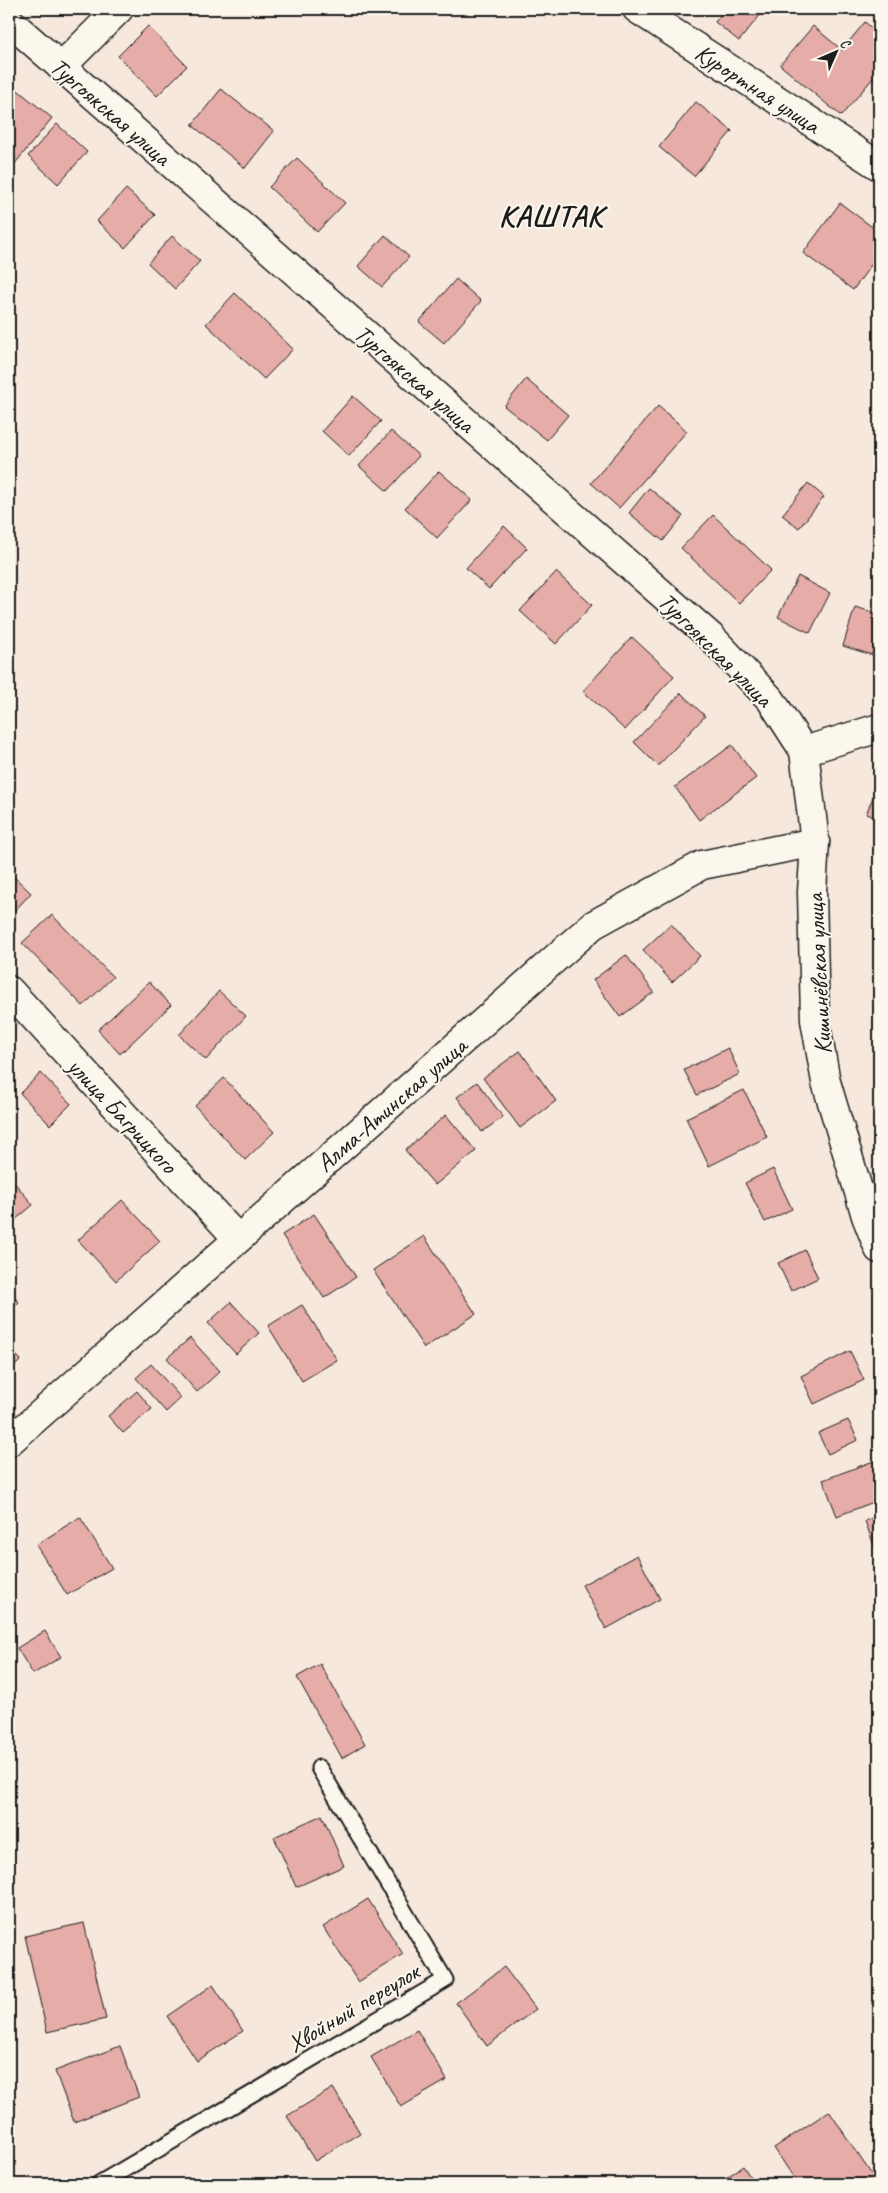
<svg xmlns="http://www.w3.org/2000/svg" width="888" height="2193" font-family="Caveat,sans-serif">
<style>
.building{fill:#e6aca7;stroke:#1c1c1c}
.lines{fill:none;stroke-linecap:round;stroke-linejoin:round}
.service-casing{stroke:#1c1c1c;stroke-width:19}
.minor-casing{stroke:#1c1c1c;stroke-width:31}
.secondary-casing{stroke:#1c1c1c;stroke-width:31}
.service{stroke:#fbf7ec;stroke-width:15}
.minor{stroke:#fbf7ec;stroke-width:28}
.secondary{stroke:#fbf7ec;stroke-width:28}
.labels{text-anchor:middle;stroke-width:4;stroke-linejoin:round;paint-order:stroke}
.street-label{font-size:25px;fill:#1c1c1c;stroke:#fbf7ec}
.district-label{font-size:30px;font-weight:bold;letter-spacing:1px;fill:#1c1c1c;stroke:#fbf7ec}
</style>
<rect width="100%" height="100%" fill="#f7e8de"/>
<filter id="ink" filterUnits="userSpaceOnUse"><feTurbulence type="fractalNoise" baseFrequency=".02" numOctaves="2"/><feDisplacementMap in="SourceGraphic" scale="10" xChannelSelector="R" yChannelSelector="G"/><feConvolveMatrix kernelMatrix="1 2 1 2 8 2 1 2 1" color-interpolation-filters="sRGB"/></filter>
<g filter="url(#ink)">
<g class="building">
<path d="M725,9H765L739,41L715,22Z"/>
<path d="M865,22L879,35V71L841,116L780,65L813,26L842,50Z"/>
<path d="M148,26L187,66L157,96L118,56Z"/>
<path d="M9,83L52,118L9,171Z"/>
<path d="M221,89L274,131L245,168L192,125Z"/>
<path d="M696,102L732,131L694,176L659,147Z"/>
<path d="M57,124L87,152L58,184L28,156Z"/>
<path d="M297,158L345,203L317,232L269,187Z"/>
<path d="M126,189L155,215L125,248L97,221Z"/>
<path d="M840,203L879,232V254L853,290L803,253Z"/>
<path d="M385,235L409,257L382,287L358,266Z"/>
<path d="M172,236L200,261L175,289L148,263Z"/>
<path d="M456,279L481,301L444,343L419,322Z"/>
<path d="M235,293L293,349L264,379L206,324Z"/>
<path d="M526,379L568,415L547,440L504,406Z"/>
<path d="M353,396L381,421L349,456L322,431Z"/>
<path d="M658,406L687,431L619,508L591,483Z"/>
<path d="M391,431L419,456L387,491L359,466Z"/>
<path d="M439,471L472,500L437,538L405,508Z"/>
<path d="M808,483L824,497L799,528L782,515Z"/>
<path d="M649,488L683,516L663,541L629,513Z"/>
<path d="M713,515L771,570L739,603L681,548Z"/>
<path d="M504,526L527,548L489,589L466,568Z"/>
<path d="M556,572L592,605L556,644L520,611Z"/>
<path d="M798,576L830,593L810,633L778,617Z"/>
<path d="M855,607L879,614V631L872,655L843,646Z"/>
<path d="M632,637L674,676L625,730L583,691Z"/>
<path d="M681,693L705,716L658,766L634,742Z"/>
<path d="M732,745L756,778L699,820L675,787Z"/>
<path d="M879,783V819L866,814Z"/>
<path d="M9,872L31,893L9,917Z"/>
<path d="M52,915L113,977L83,1006L22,943Z"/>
<path d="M671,924L700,956L672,982L643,950Z"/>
<path d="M626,955L654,992L620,1017L593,980Z"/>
<path d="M149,982L171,1005L120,1054L98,1030Z"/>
<path d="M219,991L246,1016L206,1060L179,1035Z"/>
<path d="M728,1048L740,1074L697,1095L684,1070Z"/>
<path d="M520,1051L556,1101L520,1128L483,1078Z"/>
<path d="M41,1073L71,1104L50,1125L20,1093Z"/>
<path d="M224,1078L274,1132L245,1160L195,1106Z"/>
<path d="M477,1082L503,1117L482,1132L457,1097Z"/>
<path d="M744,1090L767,1137L709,1166L686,1118Z"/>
<path d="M446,1115L476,1151L435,1185L405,1150Z"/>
<path d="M773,1169L792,1209L765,1222L745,1183Z"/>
<path d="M9,1176L33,1205L9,1225Z"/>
<path d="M122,1200L160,1241L116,1281L78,1240Z"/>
<path d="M314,1214L356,1277L324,1298L282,1235Z"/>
<path d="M424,1236L476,1314L424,1348L373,1270Z"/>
<path d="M805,1250L818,1278L791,1291L778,1263Z"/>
<path d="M9,1291L19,1302L9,1312Z"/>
<path d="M231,1302L259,1333L236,1354L208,1323Z"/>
<path d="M302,1305L337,1360L302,1381L268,1326Z"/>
<path d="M190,1338L220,1371L197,1392L167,1358Z"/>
<path d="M9,1348L21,1360L9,1372Z"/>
<path d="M850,1351L864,1380L814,1404L801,1376Z"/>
<path d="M151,1364L181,1398L166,1412L136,1378Z"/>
<path d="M137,1391L152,1409L123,1433L108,1416Z"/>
<path d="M848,1420L858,1440L828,1454L818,1433Z"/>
<path d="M879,1459V1500L837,1516L823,1480Z"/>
<path d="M879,1515V1559L865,1521Z"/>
<path d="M80,1517L112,1568L67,1595L36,1545Z"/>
<path d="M637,1555L660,1599L606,1629L582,1585Z"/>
<path d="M45,1631L61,1657L33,1674L17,1648Z"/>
<path d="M320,1664L365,1744L342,1758L297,1677Z"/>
<path d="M322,1815L344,1866L296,1887L274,1837Z"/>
<path d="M368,1899L403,1954L358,1982L323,1927Z"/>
<path d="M84,1923L106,2019L47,2032L25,1936Z"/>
<path d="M504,1967L536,2009L487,2046L456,2003Z"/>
<path d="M213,1985L243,2031L197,2061L167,2016Z"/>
<path d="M417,2030L447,2080L401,2107L371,2057Z"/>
<path d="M120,2046L139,2097L74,2122L55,2071Z"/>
<path d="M333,2088L360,2133L315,2161L287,2116Z"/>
<path d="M829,2111L878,2184H798L774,2148Z"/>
<path d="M743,2166L755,2184H717Z"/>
</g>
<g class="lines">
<defs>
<path id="service" d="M99,2184L445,1980L319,1768"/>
<g id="minor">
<path d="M637,9L879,166"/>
<path d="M61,67L119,9"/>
<path d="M804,751L879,728"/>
<path d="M9,990L238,1239"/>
<path d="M9,1442L593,925L702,865L815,842"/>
</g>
<path id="secondary" d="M9,21L711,637L771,700L804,751L815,842L812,892L815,1020L826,1082L866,1216L879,1249"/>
</defs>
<use href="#service" class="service-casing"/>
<use href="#minor" class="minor-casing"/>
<use href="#secondary" class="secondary-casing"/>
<use href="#service" class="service"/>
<use href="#minor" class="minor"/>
<use href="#secondary" class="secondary"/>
</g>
</g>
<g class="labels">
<g class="street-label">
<text transform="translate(758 88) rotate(33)" y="9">Курортная улица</text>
<text transform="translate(111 111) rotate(41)" y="9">Тургоякская улица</text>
<text transform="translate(415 378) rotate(41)" y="9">Тургоякская улица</text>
<text transform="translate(716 649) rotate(45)" y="9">Тургоякская улица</text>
<text transform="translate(818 974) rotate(-93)" y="9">Кишинёвская улица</text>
<text transform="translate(391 1104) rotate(-41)" y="9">Алма-Атинская улица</text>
<text transform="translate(123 1115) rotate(47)" y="9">улица Багрицкого</text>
<text transform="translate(353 2007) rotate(-31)" y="9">Хвойный переулок</text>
</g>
<g class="district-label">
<text x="551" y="226">КАШТАК</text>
</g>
</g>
<rect width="888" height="2193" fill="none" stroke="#fbf7ec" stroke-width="30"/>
<rect x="15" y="15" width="858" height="2163" fill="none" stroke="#1c1c1c" stroke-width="2" filter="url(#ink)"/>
<g transform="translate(836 52) rotate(45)" stroke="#fbf7ec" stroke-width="4" paint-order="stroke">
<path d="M0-4L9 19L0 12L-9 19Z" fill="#1c1c1c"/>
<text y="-8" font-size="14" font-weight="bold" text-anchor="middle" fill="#1c1c1c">С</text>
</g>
</svg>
